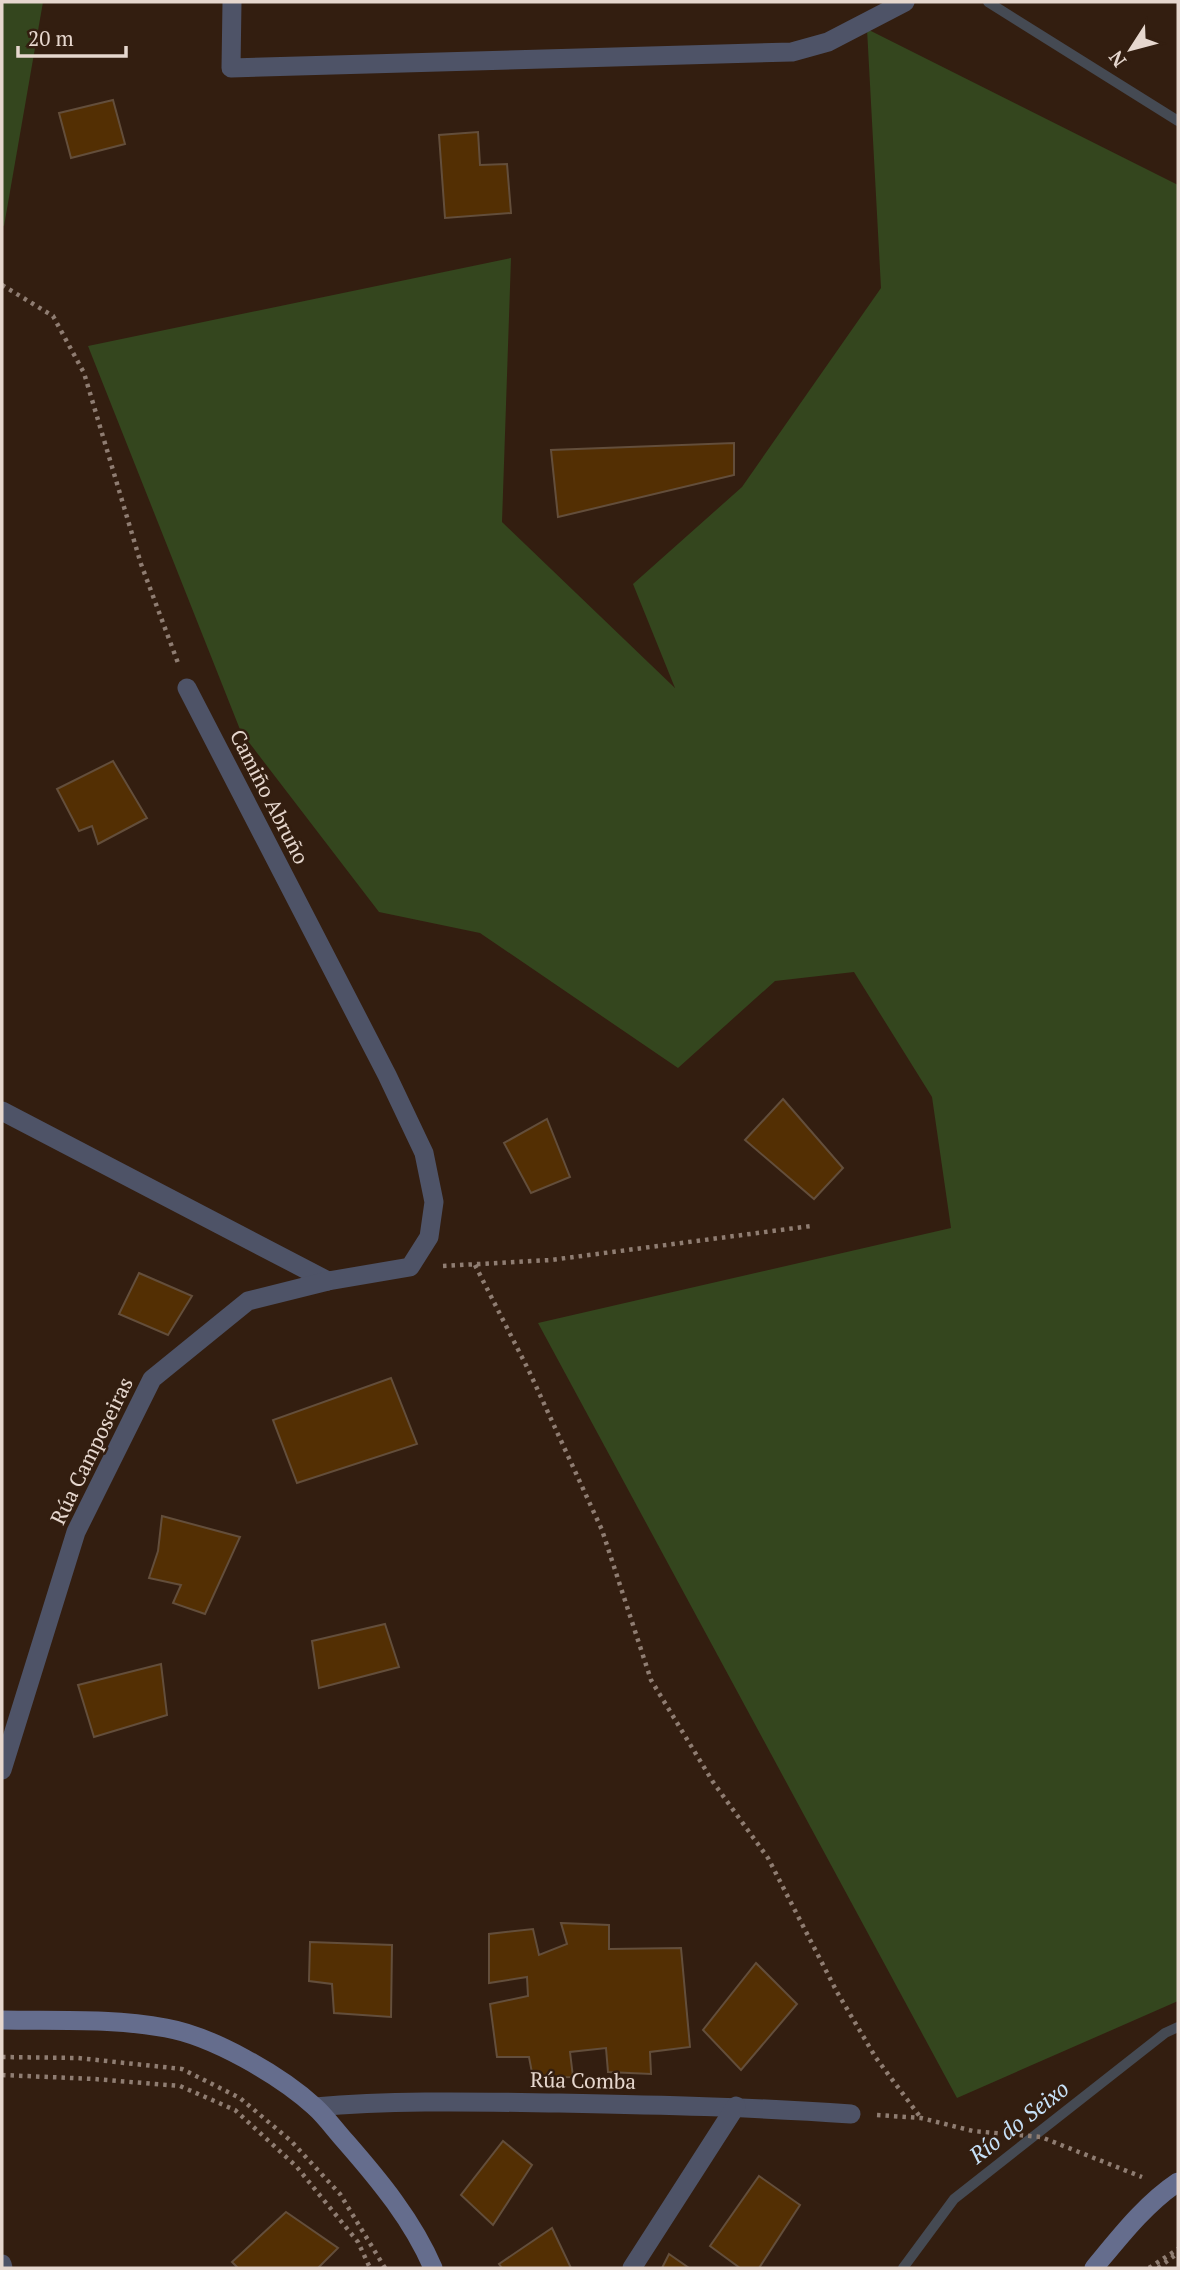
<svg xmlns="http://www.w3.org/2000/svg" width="1180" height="2270" font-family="'PT Serif',serif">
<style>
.green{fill:#34461e}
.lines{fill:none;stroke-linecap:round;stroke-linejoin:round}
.stream{stroke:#454a53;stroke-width:10}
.building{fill:#532f03;stroke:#634e3b;stroke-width:2}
.path{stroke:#8f7d72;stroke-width:4.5;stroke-dasharray:3.5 5;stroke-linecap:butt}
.service{stroke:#4e5367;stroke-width:19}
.minor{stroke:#4e5367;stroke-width:19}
.secondary{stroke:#656d8d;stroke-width:19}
.labels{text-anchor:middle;stroke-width:5;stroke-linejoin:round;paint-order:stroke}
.street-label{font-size:21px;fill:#e6d7ce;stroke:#331e10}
.water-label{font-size:23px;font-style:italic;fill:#c7e1f8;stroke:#331e10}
</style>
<rect width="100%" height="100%" fill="#331e10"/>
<g class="green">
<path d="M2,2H43L4,226L2,225Z"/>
<path d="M867,29L1178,185V2001L957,2098L538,1323L951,1228L932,1097L854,972L775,981L678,1068L480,933L379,912L241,732L88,346L511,258L502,522L675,688L633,584L742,487L881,288Z"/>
</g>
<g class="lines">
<g class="stream">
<path d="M988,2L1178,121"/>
<path d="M903,2268L954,2199L1165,2033L1178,2027"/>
</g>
</g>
<g class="building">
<path d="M113,100L125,144L71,158L59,113Z"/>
<path d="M478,132L480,165L507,164L511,213L445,218L439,135Z"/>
<path d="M734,443V475L558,517L551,450Z"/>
<path d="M113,761L147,818L98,844L92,826L79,831L57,789Z"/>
<path d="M783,1099L843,1168L814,1199L745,1140Z"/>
<path d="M547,1119L570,1177L531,1193L504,1143Z"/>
<path d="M139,1273L192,1296L168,1335L119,1314Z"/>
<path d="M391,1378L417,1444L297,1483L273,1420Z"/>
<path d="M162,1516L240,1537L205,1614L173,1603L181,1585L149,1578L158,1551Z"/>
<path d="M385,1624L399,1667L319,1688L312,1641Z"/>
<path d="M161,1664L167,1715L94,1737L78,1685Z"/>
<path d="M561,1923L609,1925V1949L681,1948L690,2047L650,2052L651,2074L608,2072L606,2048L570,2052L573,2077L533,2078L529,2057H497L490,2004L528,1996L527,1977L489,1983V1934L533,1929L539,1955L567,1944Z"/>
<path d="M310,1942L392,1945L391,2017L334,2013L332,1984L309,1981Z"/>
<path d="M756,1963L797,2004L741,2070L703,2030Z"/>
<path d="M503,2141L532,2165L493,2225L461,2195Z"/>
<path d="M759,2176L800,2205L759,2268H740L710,2246Z"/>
<path d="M286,2212L338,2248L318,2268H238L232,2262Z"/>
<path d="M552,2228L571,2268H502L499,2264Z"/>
<path d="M669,2254L689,2268H662Z"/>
</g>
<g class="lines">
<g class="path">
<path d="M2,285L53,316L84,373L141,564L178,663"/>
<path d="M475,1265L529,1371L602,1530L651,1680L713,1782L768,1858L837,1992L876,2058L921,2118"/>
<path d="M443,1266L551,1260L811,1226"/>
<path d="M2,2057L78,2058L182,2069L240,2098L291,2141L340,2194L385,2268"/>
<path d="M2,2075L94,2079L180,2086L235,2110L296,2166L358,2242L370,2268"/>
<path d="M877,2115L921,2118L973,2131L1041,2137L1142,2177"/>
<path d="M1149,2268L1178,2249"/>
<path d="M1158,2268L1178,2253"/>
</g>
<path class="service" d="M232,2L231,68L792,52L828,42L905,2"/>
<g class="minor">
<path d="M2,1111L328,1281"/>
<path d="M2,1770L76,1532L152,1379L248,1301L328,1281L410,1267L429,1237L434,1202L424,1153L387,1075L187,688"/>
<path d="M315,2107C396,2100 478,2102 559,2103C657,2105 753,2107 851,2114"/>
<path d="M2,2264L3,2268"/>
<path d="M632,2268L736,2106"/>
</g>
<g class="secondary">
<path d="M2,2020C56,2021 112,2018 166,2028C212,2036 280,2075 315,2107C326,2117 336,2131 346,2142C380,2181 413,2221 433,2268"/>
<path d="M1094,2268C1119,2238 1145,2204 1178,2182"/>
</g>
</g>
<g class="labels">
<g class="street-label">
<text transform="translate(269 797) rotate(63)" y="7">Camiño Abruño</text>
<text transform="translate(92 1451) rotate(-64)" y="7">Rúa Camposeiras</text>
<text transform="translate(583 2081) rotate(1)" y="7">Rúa Comba</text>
</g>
<g class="water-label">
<text transform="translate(1019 2122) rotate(-38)" y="8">Río do Seixo</text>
</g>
</g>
<rect width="1180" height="2270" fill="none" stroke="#e6d7ce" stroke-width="7"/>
<g transform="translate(1131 49) rotate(234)" stroke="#331e10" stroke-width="5" paint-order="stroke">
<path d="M0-5L12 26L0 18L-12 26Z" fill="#e6d7ce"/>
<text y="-10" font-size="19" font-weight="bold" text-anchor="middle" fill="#e6d7ce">N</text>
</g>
<path d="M18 46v10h108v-10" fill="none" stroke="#e6d7ce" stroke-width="3.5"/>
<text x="28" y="46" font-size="21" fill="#e6d7ce" stroke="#331e10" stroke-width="5" paint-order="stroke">20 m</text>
</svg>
